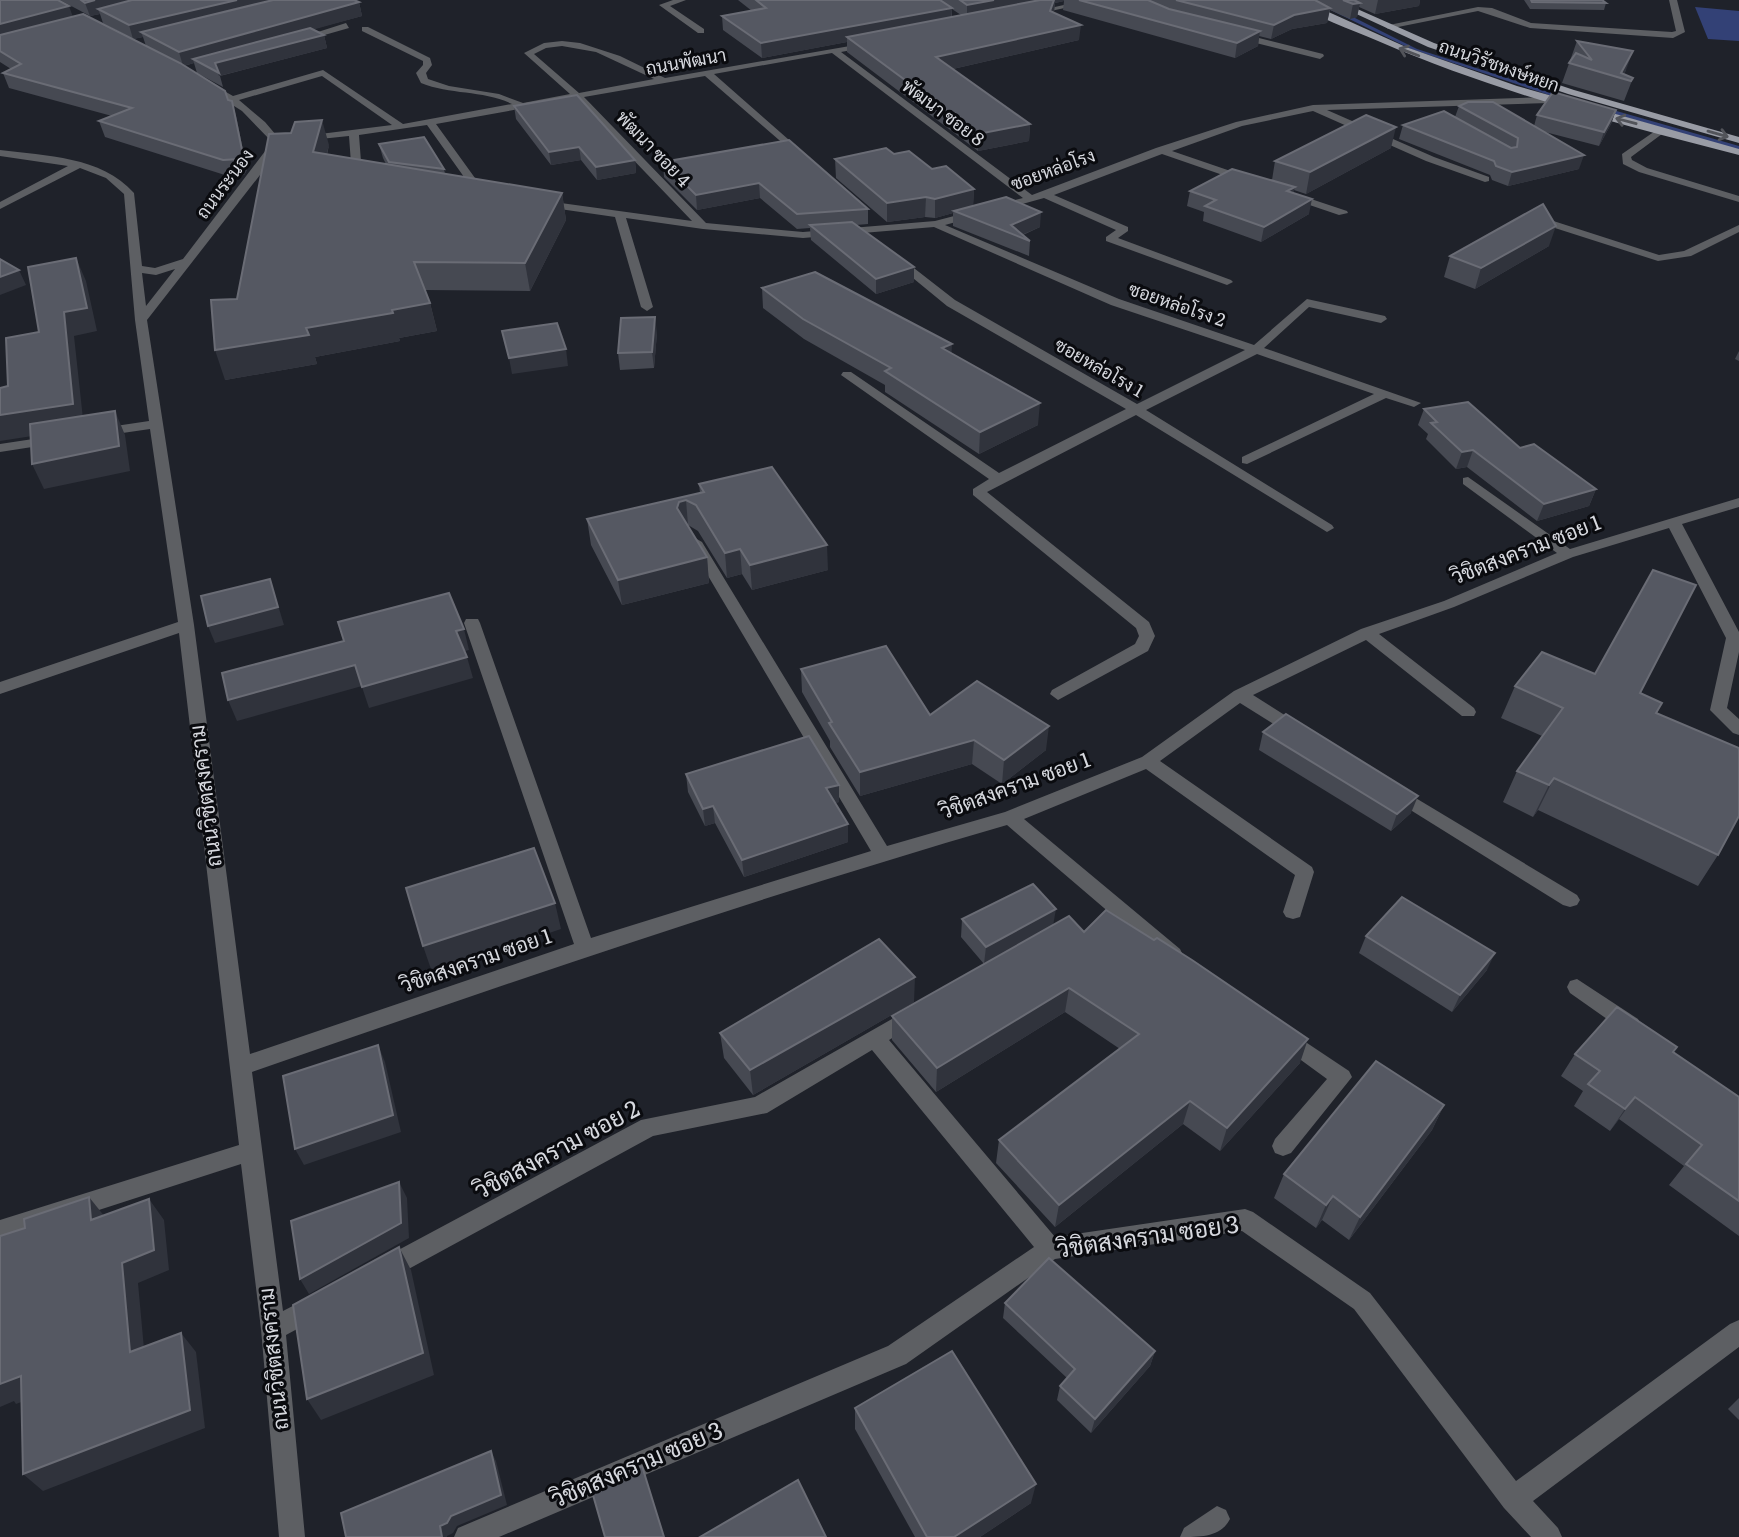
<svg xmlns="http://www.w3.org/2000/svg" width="1739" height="1537" font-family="Literata,Sarabun,serif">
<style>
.green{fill:#334176}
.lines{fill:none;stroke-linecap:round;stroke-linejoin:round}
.minor{fill:#5d5f63;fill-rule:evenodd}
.major{fill:#999ca5;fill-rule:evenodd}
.wall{fill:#464952;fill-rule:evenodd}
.shaded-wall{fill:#30333c}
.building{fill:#555862;stroke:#6a6c75;stroke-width:2}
.oneway{stroke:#52545a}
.labels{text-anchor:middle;stroke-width:6;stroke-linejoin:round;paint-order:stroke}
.far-street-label{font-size:18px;fill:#d6d8de;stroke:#0a0b0f}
.street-label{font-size:21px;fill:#d6d8de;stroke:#0a0b0f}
.near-street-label{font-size:24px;fill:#d6d8de;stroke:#0a0b0f}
</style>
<rect width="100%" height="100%" fill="#1f222a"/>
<g class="green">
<path d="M1310,0H1319L1417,49L1557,94L1739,146V150L1552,96L1411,49Z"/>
<path d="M1695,7L1739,11V41L1708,39Z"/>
</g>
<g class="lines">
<g class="minor">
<path d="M673,0H686L670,6L704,29V33H698L659,5Z"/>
<path d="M1086,0H1102L1032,15L1028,13Z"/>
<path d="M1669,0H1677L1685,32L1673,38L1530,28L1478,11L1388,29L1384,26L1478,7L1492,8L1531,23L1672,32L1676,31Z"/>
<path d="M346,23L349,28L300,42L296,39Z"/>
<path d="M362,27H368L430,58L432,65L426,73L428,79L449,86L499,94L523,103L570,94L524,53L544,43L562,41L580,43L620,56L665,78L873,42V46L841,52L1032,195L1156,148L1236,122L1313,105L1548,97L1553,100L1548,103L1327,110L1434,157L1489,177V181L1485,182L1426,161L1313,111L1242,126L1172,151L1251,178V182H1243L1162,154L1054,195L1128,227V231L1118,238L1231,280L1233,282L1227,285L1106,241V237L1116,230L1044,198L945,225L1119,299L1254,345L1307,299L1385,316L1387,319L1381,323L1309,307L1264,348L1421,403L1414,407L1386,398L1247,464L1242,463V457L1374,394L1257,354L1146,410L1332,525L1334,528L1327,532L1136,415L987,492L1149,622L1155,636L1148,651L1058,700L1050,694L1052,690L1135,644L1139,636L1136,628L973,495V489L989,479L841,375L843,372H851L999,473L1126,409L947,306L891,260L901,258L955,300L1137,404L1245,350L1111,305L934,227L803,238L703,229L626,218L653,307L647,311L641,307L615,217L539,206L534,203L539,200L692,221L575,99L436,124L488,196L483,199L479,198L427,125L359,135L362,175L368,178L363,181L352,177L349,136L301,141V137L304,136L392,125L322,76L239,100L265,122L282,142L267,166L147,320L194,625L250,1054L574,944L464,623L466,619H478L480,623L591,938L871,851L688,542L695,538L702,542L887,846L1005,812L1142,757L1234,691L1361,629L1444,601L1557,553L1463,484V478L1468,477L1570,549L1739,498V507L1682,524L1739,632V652L1727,708L1739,719V735L1733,733L1710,710L1726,638L1669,528L1573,557L1454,607L1379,634L1474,708L1476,712L1474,716H1462L1366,640L1253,695L1305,728L1308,732L1305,736H1293L1240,703L1160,761L1312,867L1314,872L1300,917L1293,919L1286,917L1283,912L1295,875L1146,769L1024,819L1180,949L1183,955L1180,961L1173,963L1166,961L1007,825C752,899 502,985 252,1072L283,1311L316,1294L325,1298L328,1306L325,1314L286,1335L305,1537H279L261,1329L241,1164L0,1242V1220L239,1145L179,633L0,694V682L178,622L150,429L102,436L95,432L102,428L149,421L135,320L124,194L106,178L80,168L0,209V202L68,166L0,156V150C46,156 101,156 134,193L142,266L155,268L183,259L272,142L242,111L204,87V83H210L233,96L323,70L403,124L512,104C484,90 450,95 421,83L416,73L423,65V61L362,31ZM562,46L596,52L654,79L579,93L534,54L546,48ZM832,53L1023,198L935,221L803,232L706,223L584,97L705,76L801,159L806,156L805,154L714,74ZM175,269L146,306L142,273L156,275Z"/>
<path d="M1235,32L1323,54L1324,56L1320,59L1232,37Z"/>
<path d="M1658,129L1666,131L1631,157L1632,160L1647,168L1739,196V202L1639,172L1623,164L1622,154Z"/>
<path d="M1290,192L1347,211L1348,213L1339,215L1286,197L1285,195Z"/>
<path d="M1533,217H1541L1659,255L1684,251L1739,225V232L1691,256L1658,261L1533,221Z"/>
<path d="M53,436L60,440L58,443L0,452V444Z"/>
<path d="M1394,785L1577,895L1580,900L1577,905L1570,907L1563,905L1388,796L1385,791L1388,786Z"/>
<path d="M1577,979L1638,1019L1641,1025L1638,1031L1631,1034L1624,1031L1570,993L1567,987L1570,981Z"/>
<path d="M913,1007L920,1009L923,1015L920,1021L889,1040L1055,1237L1245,1209L1253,1212L1370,1293L1516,1481L1730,1324L1739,1320V1347L1533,1501L1558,1528L1562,1537H1531L1504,1508L1354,1309L1242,1231L1055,1259L906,1364L499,1537H454L458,1528L888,1346L1034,1247L872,1050L767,1113L653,1136L392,1278L384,1281L376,1278L372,1270L376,1262L641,1120L755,1097Z"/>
<path d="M1286,1029L1349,1071L1352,1077L1291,1153L1283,1156L1275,1153L1272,1146L1275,1139L1327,1079L1279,1044L1276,1038L1279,1032Z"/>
<path d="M1217,1506L1226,1510L1230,1519C1221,1537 1201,1537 1180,1537L1184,1528Z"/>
</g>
<g class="major">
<path d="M1292,0H1302L1406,47L1517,86L1739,149V155C1617,124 1494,91 1378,41C1350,29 1316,18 1292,0Z"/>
<path d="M1326,0H1337L1434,43L1574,90L1739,137V143L1568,94L1428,47Z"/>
</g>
</g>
<g class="wall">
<path d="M0,0L73,17L146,46L143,37L133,39L103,23L100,14L90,16L60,0H354L359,2L362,16L313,29L324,35L327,48L220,76L223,87L197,73L194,63L184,66L228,100L232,101L236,116L247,170L244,175L228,176L105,137L99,121L112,116L9,88L3,73L11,69L0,62Z"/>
<path d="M738,0H1420L1419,6L1375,14L1359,7L1357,17L1350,19L1330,10L1327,23L1292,29L1271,39L1259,36L1258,46L1235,58L1063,10L1064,1L1055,3L1054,12L1079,40L953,69L1030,124L1029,141L978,151L847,52V42L762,58L723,30L722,16L752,11ZM952,9L961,15L952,17Z"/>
<path d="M1524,0H1602L1606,3L1604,10L1530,9Z"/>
<path d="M1577,41L1626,70L1624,74L1633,78L1624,101L1562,83Z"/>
<path d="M514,106L635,160L636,173L597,180L581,160L551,165L516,119Z"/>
<path d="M1459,106L1534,126L1537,115L1616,110L1611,124L1599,146L1545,132L1579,169L1508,186L1492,180L1490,175L1399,139L1403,125L1455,117Z"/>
<path d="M789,140L868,209V224L856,225L914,282L876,294L811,240L810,228L797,229L760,198L697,210L664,177L663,162Z"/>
<path d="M379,144L444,169L445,174L562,193L566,220L530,291L425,290L430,303L437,331L399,338L400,341L315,357L317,364L225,380L329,145L327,155L386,164L383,158Z"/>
<path d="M1391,148L1306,194L1294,190V193L1309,214L1261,242L1203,221L1204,212L1187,206L1190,191L1272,180L1275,161Z"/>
<path d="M894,154L932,169L974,189L973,205L1040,227L1023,235L1030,241L1029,256L953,226V213L935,218L925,217L887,222L836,178L835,159Z"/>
<path d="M1549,246L1475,289L1444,277L1450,256Z"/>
<path d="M762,288L952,353L1038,425L979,454L885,392V385L804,339L763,308Z"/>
<path d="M657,333L654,368L620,370L618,353Z"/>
<path d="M1739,351V361L1735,359Z"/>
<path d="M1424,409L1520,448L1596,489L1589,506L1537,521L1467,467L1456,469L1426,439L1428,434L1418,425Z"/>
<path d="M699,484L828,570L752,590L742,574L727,578L698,531L688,525L687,526L707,557L709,583L622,605L591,545L587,519L700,493Z"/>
<path d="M801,669L930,715L1046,750L1002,784L972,764L860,796L830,747V741L802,692Z"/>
<path d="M1515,686L1640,693L1662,703L1657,713L1718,855L1698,886L1538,810L1533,817L1503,802L1517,771L1542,736L1501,718Z"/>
<path d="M1263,732L1411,813L1391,831L1259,750Z"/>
<path d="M686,774L839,785V802L835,803L848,824V842L744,877L715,823L705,826L688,792Z"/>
<path d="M962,919L1053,925L1084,932L1300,1063L1220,1151L1183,1124L1055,1227L996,1163L999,1140L1120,1049L1065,1012L936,1092L892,1040V1016L984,964L961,937Z"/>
<path d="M1366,936L1487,970L1452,1012L1359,953Z"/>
<path d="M914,1002L753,1095L724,1058L720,1033Z"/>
<path d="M1677,1047L1673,1053L1739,1097V1236L1669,1185L1684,1166L1619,1119L1610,1131L1574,1106L1583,1091L1561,1076L1575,1054Z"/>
<path d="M1444,1105L1432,1130L1349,1240L1322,1220L1316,1228L1274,1198L1284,1174Z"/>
<path d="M1005,1303L1155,1351L1150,1366L1091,1433L1057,1400L1060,1386L1067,1378L1003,1318Z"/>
<path d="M1739,1398V1420L1728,1409Z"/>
<path d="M855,1408L1031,1503L980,1537H915L855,1429Z"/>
</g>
<g class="shaded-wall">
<path d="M95,0H153L98,9L100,14L90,16L85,3Z"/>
<path d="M237,0H298L141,32L143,37L133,39L129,25Z"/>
<path d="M994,0H1064V1L1055,3L1054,12L967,19V5Z"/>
<path d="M1378,0H1420L1419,6L1375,14Z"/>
<path d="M359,2L362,16L198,62L193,59L194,63L183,66L179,52Z"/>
<path d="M1360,3L1357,17L1350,19L1353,4Z"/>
<path d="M69,6L74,20L0,40V24Z"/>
<path d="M952,8L951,23L847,37V42L762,58L761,43Z"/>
<path d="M1330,8L1327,23L1292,29L1271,39L1274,25L1294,15Z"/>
<path d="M1081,25L1079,40L935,73L936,57Z"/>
<path d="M1260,31L1258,46L1235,58L1237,43Z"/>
<path d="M324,35L327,48L219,76L215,63Z"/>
<path d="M1633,51L1626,70L1622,79L1621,73Z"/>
<path d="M232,101L236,116L247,170L244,175L239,159Z"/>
<path d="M1616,110L1611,124L1599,146L1604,132Z"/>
<path d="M322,120L329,145L320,179L313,152Z"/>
<path d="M1030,124L1029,141L978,151V134Z"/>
<path d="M1396,127L1391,148L1306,194L1310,172Z"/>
<path d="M579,147L581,160L551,165L549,152Z"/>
<path d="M1584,155L1579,169L1508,186L1512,172Z"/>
<path d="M635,160L636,173L597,180L596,167Z"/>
<path d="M759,183L760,198L697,210L696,195Z"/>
<path d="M1295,187L1292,201L1287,191Z"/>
<path d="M974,189L973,208L954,211L953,213L935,218V199Z"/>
<path d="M562,193L566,220L530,291L525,263Z"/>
<path d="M926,197L925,217L887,222V203Z"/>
<path d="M1312,199L1309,214L1261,242L1264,227Z"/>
<path d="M1041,212L1040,227L1019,236L1011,225Z"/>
<path d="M1556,226L1549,246L1475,289L1481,268Z"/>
<path d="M76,258L86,281L97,331L74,336L84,428L0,441V415L64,312Z"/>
<path d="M914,267V282L876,294V279Z"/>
<path d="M19,270L26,285L0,295V277Z"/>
<path d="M430,303L437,331L399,338L400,341L315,357L317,364L225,380L215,350L306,328L392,310Z"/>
<path d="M655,317L657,333L654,368L652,352Z"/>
<path d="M952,344L951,365L942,348Z"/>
<path d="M566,349L568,366L512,374L509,358Z"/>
<path d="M1040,403L1038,425L979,454L980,432Z"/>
<path d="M115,411L125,435L130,471L44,489L32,464Z"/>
<path d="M1473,450L1467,467L1456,469L1462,452Z"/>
<path d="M1596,489L1589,506L1537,521L1544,504Z"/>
<path d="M686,500L688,525L682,528L677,508L679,502Z"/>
<path d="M827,545L828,570L752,590L750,565Z"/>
<path d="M740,549L742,574L727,578L725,553Z"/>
<path d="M707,557L709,583L622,605L618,580Z"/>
<path d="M270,579L284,625L215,643L208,626Z"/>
<path d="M464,629L469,650L462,652L456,631Z"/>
<path d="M467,657L473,678L369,708L362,687Z"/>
<path d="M355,665L362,686L237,721L228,700Z"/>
<path d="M1049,726L1046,750L1002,784L1004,760Z"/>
<path d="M974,740L972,764L860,796V772Z"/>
<path d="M1554,778L1538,810L1533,817L1549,785Z"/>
<path d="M839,785V802L826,806V788Z"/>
<path d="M1418,796L1411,813L1391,831L1397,814Z"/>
<path d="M713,806L715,823L705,826L703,809Z"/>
<path d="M848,824V842L744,877L742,860Z"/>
<path d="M555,903L561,929L432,972L423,946Z"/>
<path d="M1056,909L1053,926L984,964L986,947Z"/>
<path d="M1495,953L1487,970L1452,1012L1460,995Z"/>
<path d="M915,977L914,1002L753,1095L750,1070Z"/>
<path d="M1069,988L1065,1012L936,1092L937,1068Z"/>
<path d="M1308,1039L1300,1063L1220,1151L1227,1128Z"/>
<path d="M378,1045L385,1062L401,1132L304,1165L295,1149Z"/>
<path d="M1635,1097L1619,1119L1610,1131L1625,1109Z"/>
<path d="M1190,1101L1183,1124L1055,1227L1059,1205Z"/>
<path d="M1444,1105L1432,1130L1349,1240L1360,1217Z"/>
<path d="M399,1182L407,1198L409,1238L309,1294L300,1279Z"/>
<path d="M1333,1196L1322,1220L1316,1228L1326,1205Z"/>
<path d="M89,1197L105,1217L91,1220Z"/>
<path d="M149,1199L164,1220L169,1270L138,1283L146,1371L130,1352L122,1263Z"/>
<path d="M399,1247L411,1270L434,1375L321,1420L307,1399Z"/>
<path d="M181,1333L196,1352L205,1428L43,1491L23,1474Z"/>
<path d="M1155,1351L1150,1366L1091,1433L1095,1419Z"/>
<path d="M21,1376L40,1395L16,1404L14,1401L0,1407V1384Z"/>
<path d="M491,1451L496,1461L507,1505L457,1526L453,1533L447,1536V1537H442L440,1526Z"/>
<path d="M1036,1484L1031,1503L980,1537H954Z"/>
</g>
<g class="building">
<path d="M0,0H58L69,6L0,24Z"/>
<path d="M81,0H95L85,3Z"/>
<path d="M132,0H237L129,25L98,9Z"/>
<path d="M273,0H354L359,2L179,52L141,32Z"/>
<path d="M756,0H940L952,8L761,43L722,16L766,8Z"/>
<path d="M960,0H994L967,5Z"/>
<path d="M1040,0H1054L1050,11L1081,25L936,57L1030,124L978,134L847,37Z"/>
<path d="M1079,0H1148L1169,9L1260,31L1237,43Z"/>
<path d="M1176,0H1315L1330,8L1294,15L1274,25Z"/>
<path d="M1343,0H1354L1360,3L1353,4Z"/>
<path d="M1531,0H1602L1606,3L1532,2Z"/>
<path d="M83,14L180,63L225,91L228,100L232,101L243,155L239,159L223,160L99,121L132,108L3,73L21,64L0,51V35Z"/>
<path d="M310,28L324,35L215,63L219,73L193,59Z"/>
<path d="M1577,41L1633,51L1621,73L1633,78L1631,81L1569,63L1576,53L1592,60Z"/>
<path d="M1553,92L1616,110L1604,132L1537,115Z"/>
<path d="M577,95L635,160L596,167L579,147L549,152L514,106Z"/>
<path d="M1468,102H1493L1584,155L1512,172L1496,166L1494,161L1403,125L1444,111L1511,148L1517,147L1518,138L1459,106Z"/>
<path d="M1366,115L1396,127L1310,172L1275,161Z"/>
<path d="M322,120L313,152L562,193L525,263L414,262L430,303L392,310L393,313L306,328L309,335L215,350L211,300L237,299L269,134L291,133L295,122Z"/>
<path d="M424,137L444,169L389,162L379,144Z"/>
<path d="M789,140L868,209L797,214L759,183L696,195L663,162Z"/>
<path d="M886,148L894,154L909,151L932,169L946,166L974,189L935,199L926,197L887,203L835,159Z"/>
<path d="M1232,169L1295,187L1287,191L1312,199L1264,227L1205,206L1216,200L1190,191Z"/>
<path d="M1006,197L1041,212L1011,225L1030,241L954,211Z"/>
<path d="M1543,204L1556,226L1481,268L1450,256Z"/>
<path d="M852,222L914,267L876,279L810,225Z"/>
<path d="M76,258L87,308L64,312L73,404L0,415V388L8,386L6,338L39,332L28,267Z"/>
<path d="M0,259L19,270L0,277Z"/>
<path d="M815,272L952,344L942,348L1040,403L980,432L885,371L891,368L803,319L762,288Z"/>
<path d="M655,317L652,352L618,353L621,318Z"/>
<path d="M557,323L566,349L509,358L502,331Z"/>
<path d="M1468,402L1520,448L1534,444L1596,489L1544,504L1473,450L1462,452L1431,423L1437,422L1424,409Z"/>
<path d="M115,411L119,446L32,464L30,424Z"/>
<path d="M772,467L827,545L750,565L740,549L725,553L696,505L686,500L679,502L677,508L707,557L618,580L587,519L704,492L699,484Z"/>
<path d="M1653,570L1696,585L1640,693L1662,703L1656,713L1739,748V816L1718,855L1554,778L1549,785L1517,771L1563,708L1515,686L1542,652L1595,674Z"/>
<path d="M270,579L278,607L208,626L201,596Z"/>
<path d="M449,593L464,629L456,631L467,657L362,687L355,665L228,700L222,673L344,641L338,622Z"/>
<path d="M886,646L930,715L977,681L1049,726L1004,760L974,740L860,772L829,723L832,722L801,669Z"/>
<path d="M1286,714L1418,796L1397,814L1263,732Z"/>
<path d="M809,736L839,785L826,788L848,824L742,860L713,806L703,809L686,774Z"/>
<path d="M534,848L555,903L423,946L406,888Z"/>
<path d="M1033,884L1056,909L986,947L962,919Z"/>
<path d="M1402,897L1495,953L1460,995L1366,936Z"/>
<path d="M1106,910L1154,940L1157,938L1192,960L1308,1039L1227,1128L1190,1101L1059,1205L999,1140L1139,1034L1069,988L937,1068L892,1016L1069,916L1084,932Z"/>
<path d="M879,939L915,977L750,1070L720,1033Z"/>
<path d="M1617,1007L1677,1047L1673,1052L1739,1097V1201L1686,1164L1702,1145L1635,1097L1625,1109L1588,1084L1600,1071L1575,1054Z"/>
<path d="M378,1045L393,1115L295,1149L283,1076Z"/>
<path d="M1376,1061L1444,1105L1360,1217L1333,1196L1326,1205L1284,1174Z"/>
<path d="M399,1182L401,1223L300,1279L291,1221Z"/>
<path d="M89,1197L91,1220L149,1199L154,1250L122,1263L130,1352L181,1333L190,1410L23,1474L21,1376L0,1384V1236L25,1228L24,1219Z"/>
<path d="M399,1247L423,1353L307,1399L293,1305Z"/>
<path d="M1049,1258L1155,1351L1095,1419L1060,1386L1075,1369L1005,1303Z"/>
<path d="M952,1351L1036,1484L954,1537H927L855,1408Z"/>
<path d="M491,1451L501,1495L451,1516L447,1523L440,1526L442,1537H346L341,1513Z"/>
<path d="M642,1466L664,1537H605L591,1488Z"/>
<path d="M798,1480L826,1537H700Z"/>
</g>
<defs><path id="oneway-shaft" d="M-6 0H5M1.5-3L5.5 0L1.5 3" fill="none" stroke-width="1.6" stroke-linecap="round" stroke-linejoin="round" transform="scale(1.75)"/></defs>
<g class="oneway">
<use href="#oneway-shaft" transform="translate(1409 52) rotate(-159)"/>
<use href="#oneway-shaft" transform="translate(1626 121) rotate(-165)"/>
<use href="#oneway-shaft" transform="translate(1718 134) rotate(16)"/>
</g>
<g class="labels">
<g class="far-street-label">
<text transform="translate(686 62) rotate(-10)" y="6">ถนนพัฒนา</text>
<text transform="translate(1499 66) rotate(19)" y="6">ถนนวิรัชหงษ์หยก</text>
<text transform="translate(943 113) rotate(37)" y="6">พัฒนา ซอย 8</text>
<text transform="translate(653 149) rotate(46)" y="6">พัฒนา ซอย 4</text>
<text transform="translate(1053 170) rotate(-20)" y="6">ซอยหล่อโรง</text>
<text transform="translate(225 184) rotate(-53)" y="6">ถนนระนอง</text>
<text transform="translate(1177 305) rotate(19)" y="6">ซอยหล่อโรง 2</text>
<text transform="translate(1099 368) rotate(30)" y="6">ซอยหล่อโรง 1</text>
</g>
<g class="street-label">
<text transform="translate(1526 550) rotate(-21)" y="7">วิชิตสงคราม ซอย 1</text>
<text transform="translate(1015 786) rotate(-20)" y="7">วิชิตสงคราม ซอย 1</text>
<text transform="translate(206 796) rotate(-97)" y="7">ถนนวิชิตสงคราม</text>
<text transform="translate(476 961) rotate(-19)" y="7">วิชิตสงคราม ซอย 1</text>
<text transform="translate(274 1359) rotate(-96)" y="7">ถนนวิชิตสงคราม</text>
</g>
<g class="near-street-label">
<text transform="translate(557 1150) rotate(-28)" y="8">วิชิตสงคราม ซอย 2</text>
<text transform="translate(1148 1237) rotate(-8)" y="8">วิชิตสงคราม ซอย 3</text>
<text transform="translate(637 1465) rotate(-23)" y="8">วิชิตสงคราม ซอย 3</text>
</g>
</g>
</svg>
